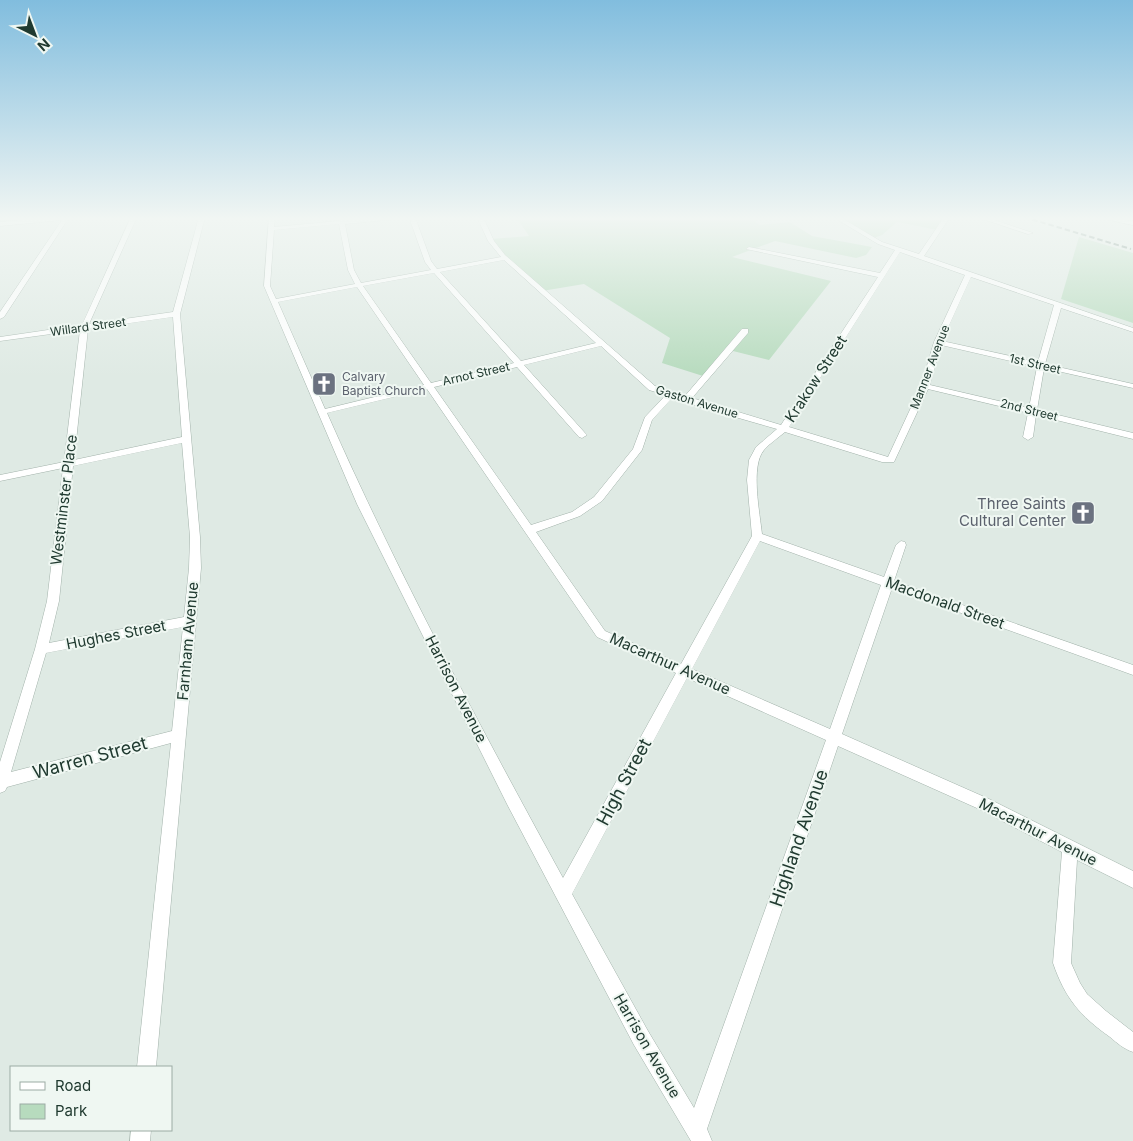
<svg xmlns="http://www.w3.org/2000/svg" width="1133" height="1141" font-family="Inter,sans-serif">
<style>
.green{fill:#b7dbbe}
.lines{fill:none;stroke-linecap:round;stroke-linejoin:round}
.minor-casing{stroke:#a2b2aa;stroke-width:1}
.minor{fill:#fff;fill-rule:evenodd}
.rail{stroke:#5a766c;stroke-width:2;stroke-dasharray:5.5 3;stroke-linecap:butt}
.labels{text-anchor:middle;stroke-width:4;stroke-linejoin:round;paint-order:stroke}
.far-street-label{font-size:12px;fill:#203a30;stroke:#eff7f2}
.far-worship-label{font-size:12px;fill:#5b616d;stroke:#eff7f2;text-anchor:start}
.street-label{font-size:15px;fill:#203a30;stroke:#eff7f2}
.worship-label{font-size:15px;fill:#5b616d;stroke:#eff7f2;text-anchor:end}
.near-street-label{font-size:18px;fill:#203a30;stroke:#eff7f2}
</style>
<rect width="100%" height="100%" fill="#dfeae4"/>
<g class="green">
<path d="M516,217H749L760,225L790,222L812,236L872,247L866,255L856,258L775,241L732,257L831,281L769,360L729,350L703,376L662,363L670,338L584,284L542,291L500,252L491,239L529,236Z"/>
<path d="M836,217H947L938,230L897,222L882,235L871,239Z"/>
<path d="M1079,237L1133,253V323L1061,299Z"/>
</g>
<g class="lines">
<defs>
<g id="minor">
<path d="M59,217H78L68,219L4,317L0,319V312L62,220L0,226V222Z"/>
<path d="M131,217H137L89,324L173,312L199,217H205L180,314L200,537L201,568L156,1067H137L171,743L7,787L5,791L0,793V762L35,649L47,601L63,468L0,481V475L64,462L80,330L0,341V337L82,325ZM173,317L182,437L74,460L88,329ZM182,443L190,537L189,568L184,617L49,643L59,601L73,466ZM183,627L172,731L11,772L46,653Z"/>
<path d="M269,217H275L274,227L339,221L338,217H344V220L399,217L396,219L345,224L354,270L361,283L431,270L425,262L409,217H415L431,261L437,269L501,257L488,241L477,217H483L494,241L505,255L655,386L685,396L742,329H748V333L692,398L781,425L878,277L746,249L749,247L880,273L895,250L878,244L833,217H840L882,242L919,254L944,217H950L924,256L1133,328V332L1061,308L1045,364L1133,384V388L1044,368L1037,410L1133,433V439L1036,415L1033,437L1028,440L1023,437L1028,413L928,389L894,462H882L785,432C778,438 770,443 764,450C750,466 760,514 762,534L884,577L896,545L901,541L905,542L906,545L894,581L1133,665V675L892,588L842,734L989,799L1133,871V888L1077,860L1071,963L1080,983L1087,994L1106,1011L1133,1032V1052C1124,1049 1117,1043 1110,1037C1080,1016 1065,998 1053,963L1062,852L979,809L838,746L707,1129L712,1141H691L634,1045L508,806L357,504L264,286ZM339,224L348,270L355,284L276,299L270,286L274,230ZM900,252L965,275L934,342L921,386L888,457L789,427ZM504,260L596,343L521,361L440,272ZM434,273L514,363L431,383L363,286ZM971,277L1054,305L1038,362L942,341ZM357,287L424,385L325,409L278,302ZM941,345L1037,367L1029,408L930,385ZM601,346L649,390L666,395L645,417L633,449L594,497L572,512L531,525L434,387L517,367L579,437L582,438L587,435L585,433L524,365ZM427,389L597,637L676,673L563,878C480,726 397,572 327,413ZM673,397L683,402L777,429L756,447L749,460L747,480L752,536L681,664L605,631L536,532L580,516L602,501L642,450L652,420ZM760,541L881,585L830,729L692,669ZM687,678L826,740L694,1108L648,1031L572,894Z"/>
<path d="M977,217H985L1033,233L1028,234Z"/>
<path d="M1096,217H1107L1133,221V225Z"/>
<path d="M131,1130H151L150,1141H130Z"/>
</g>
</defs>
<use href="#minor" class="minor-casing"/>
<use href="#minor" class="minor"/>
<path class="rail" d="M1024,217L1131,249"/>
</g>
<linearGradient id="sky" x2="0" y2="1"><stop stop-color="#81bdde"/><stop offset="0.58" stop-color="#f1f6f3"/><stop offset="1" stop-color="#f1f6f3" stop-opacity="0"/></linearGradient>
<rect width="1133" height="377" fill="url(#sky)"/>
<defs>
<symbol id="church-square" viewBox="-11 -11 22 22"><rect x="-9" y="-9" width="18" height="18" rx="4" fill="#6b7280" stroke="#eff7f2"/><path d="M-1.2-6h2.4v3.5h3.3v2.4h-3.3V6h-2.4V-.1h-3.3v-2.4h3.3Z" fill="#fff"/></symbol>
</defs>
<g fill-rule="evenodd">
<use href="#church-square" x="310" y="370" width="28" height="28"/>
<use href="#church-square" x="1069" y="499" width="28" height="28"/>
</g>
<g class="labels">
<g class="far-street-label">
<text transform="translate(88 327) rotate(-8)" y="4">Willard Street</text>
<text transform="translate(1035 364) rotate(13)" y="4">1st Street</text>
<text transform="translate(930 367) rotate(-69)" y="4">Manner Avenue</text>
<text transform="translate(476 374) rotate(-13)" y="4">Arnot Street</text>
<text transform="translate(697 402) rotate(17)" y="4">Gaston Avenue</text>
<text transform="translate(1029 410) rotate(14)" y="4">2nd Street</text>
</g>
<g class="far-worship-label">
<text x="342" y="381">Calvary<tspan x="342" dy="14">Baptist Church</tspan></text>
</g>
<g class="street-label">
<text transform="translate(816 379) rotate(-57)" y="5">Krakow Street</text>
<text transform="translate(64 500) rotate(-83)" y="5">Westminster Place</text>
<text transform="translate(945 603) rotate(20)" y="5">Macdonald Street</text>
<text transform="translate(116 635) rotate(-11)" y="5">Hughes Street</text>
<text transform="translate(188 641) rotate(-85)" y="5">Farnham Avenue</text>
<text transform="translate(670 664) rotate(24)" y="5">Macarthur Avenue</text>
<text transform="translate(456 689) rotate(63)" y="5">Harrison Avenue</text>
<text transform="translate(1038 832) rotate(27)" y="5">Macarthur Avenue</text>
<text transform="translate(647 1046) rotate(60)" y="5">Harrison Avenue</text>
</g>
<g class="worship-label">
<text x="1066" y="509">Three Saints<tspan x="1066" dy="17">Cultural Center</tspan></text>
</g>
<g class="near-street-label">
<text transform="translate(90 758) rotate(-15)" y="6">Warren Street</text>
<text transform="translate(624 782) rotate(-62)" y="6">High Street</text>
<text transform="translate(799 838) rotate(-71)" y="6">Highland Avenue</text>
</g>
</g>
<rect x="10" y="1066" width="162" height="65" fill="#eff7f2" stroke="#9caba4"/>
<rect x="20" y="1082" width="25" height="8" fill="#ffffff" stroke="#9caba4"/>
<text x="55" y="1091" font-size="15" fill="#203a30">Road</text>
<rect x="20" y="1104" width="25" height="15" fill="#b7dbbe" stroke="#9caba4"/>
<text x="55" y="1116" font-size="15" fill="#203a30">Park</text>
<g transform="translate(35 35) rotate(138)" stroke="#eff7f2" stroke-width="4" paint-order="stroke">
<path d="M0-4L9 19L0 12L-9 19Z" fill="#203a30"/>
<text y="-8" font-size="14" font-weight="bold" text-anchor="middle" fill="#203a30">N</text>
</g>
</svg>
